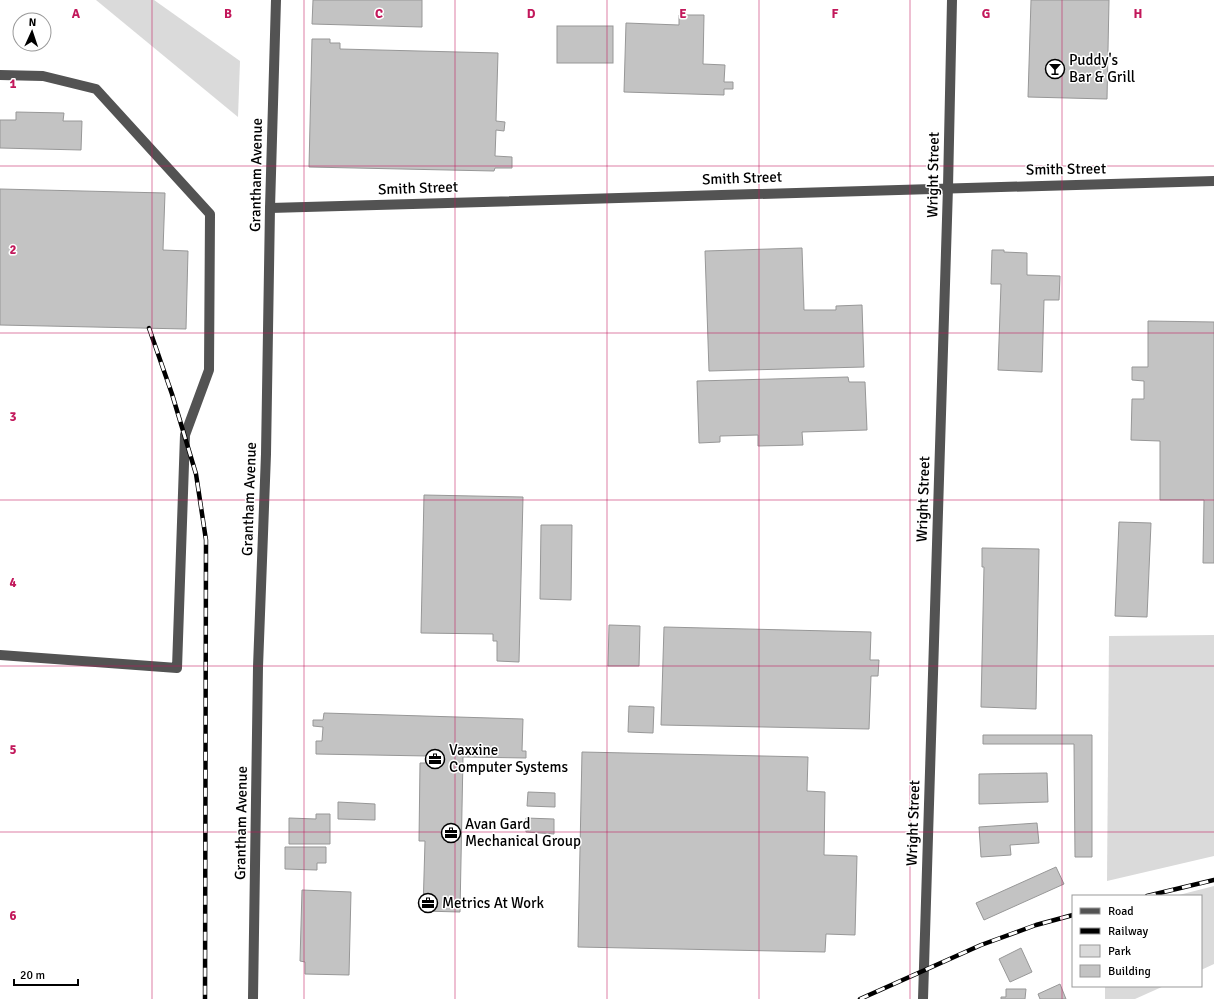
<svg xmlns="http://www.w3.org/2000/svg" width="1214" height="999" font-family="Signika,sans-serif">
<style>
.green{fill:#dadada}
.building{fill:#c3c3c3;stroke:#979797}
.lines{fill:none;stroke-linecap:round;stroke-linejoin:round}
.minor{stroke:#535353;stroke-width:10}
.rail-casing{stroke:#000;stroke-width:4.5}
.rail{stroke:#fff;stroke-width:3;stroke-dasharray:9;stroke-linecap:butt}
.grid{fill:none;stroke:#c2185b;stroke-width:1;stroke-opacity:0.55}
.labels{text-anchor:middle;stroke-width:3;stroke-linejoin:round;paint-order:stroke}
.poi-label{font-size:15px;fill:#000;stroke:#fff;text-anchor:start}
.street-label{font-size:15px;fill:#000;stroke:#fff}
.grid-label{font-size:13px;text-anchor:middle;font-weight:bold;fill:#c2185b;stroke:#fff;stroke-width:3;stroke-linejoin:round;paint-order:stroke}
</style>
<rect width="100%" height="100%" fill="#fff"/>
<g class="green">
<path d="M96,0H154L240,61L238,117Z"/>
<path d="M1214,635V856L1107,881L1109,636Z"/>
<path d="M1214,886V964L1201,970V896H1175Z"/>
<path d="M1105,986H1164L1135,999H1105Z"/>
</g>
<g class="building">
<path d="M313,0H422V27L312,24Z"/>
<path d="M1031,0H1109L1107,99L1028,97Z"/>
<path d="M679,15H704L703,64L725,65L724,82H733V89H724V95L624,92L626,23L679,25Z"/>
<rect x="557" y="26" width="56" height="37"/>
<path d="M312,39H330V43H340V49L498,53L496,121L505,122L504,131L496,130L495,156L512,157V168H495L494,171L309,167Z"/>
<path d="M16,112L64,113L63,121H82L81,150L0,148V120H16Z"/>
<path d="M0,189L165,193L163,250L188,251L186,329L0,325Z"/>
<path d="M802,248L804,310H836V306L862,305L864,367L709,371L705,251Z"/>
<path d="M992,250H1004V252L1027,253V275L1060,276L1059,300H1044L1042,372L998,370L1001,284H991Z"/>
<path d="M1148,321L1214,322V563H1203L1204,500H1160V441L1131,440L1132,399H1144V381L1132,380V367H1148Z"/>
<path d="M848,377L849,382H865L867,430L802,432L803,445L758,446V435L720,436V442L699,443L697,381Z"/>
<path d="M424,495L523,497L519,662L497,661V641H493V634L421,633Z"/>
<path d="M1119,522L1151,523L1147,617L1115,616Z"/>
<path d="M541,525H572L571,600L540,599Z"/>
<path d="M982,548L1039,549L1036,709L981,707L984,567H982Z"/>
<path d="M609,625L640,626L639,666H608Z"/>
<path d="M664,627L871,632L870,660H879L878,676H871L869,729L661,725Z"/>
<path d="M629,706L654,707L653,733L628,732Z"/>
<path d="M324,713L523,719L522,751H526V758L463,757L460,912L423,911L425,841H419L420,763H428V756L316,754V741H322L323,727L313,726V720H323Z"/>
<path d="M983,735H1092V857H1075L1074,744H983Z"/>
<path d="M582,752L808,757L807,791L825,792L824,855L857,856L855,935L826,934L825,952L578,947Z"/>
<path d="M1047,773L1048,802L979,804V774Z"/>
<path d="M528,792L555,793V807L527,806Z"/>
<path d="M338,802L375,804V820L338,819Z"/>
<path d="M316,814H330V844H289V818L316,819Z"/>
<path d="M526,818L554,819V834L526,832Z"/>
<path d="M1037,823L1039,843L1010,845L1011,855L981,857L979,827Z"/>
<path d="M285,847H326V863H317V870L285,869Z"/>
<path d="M1056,867L1064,884L984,920L976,903Z"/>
<path d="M302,890L351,892L349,975L305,974V962L300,961Z"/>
<path d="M1021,948L1032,972L1010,982L999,959Z"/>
<path d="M1060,984L1066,999H1040L1038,994Z"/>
<path d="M1006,989H1026L1025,999H1001V997H1006Z"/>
</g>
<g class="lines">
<g class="minor">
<path d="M0,75L43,76L96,89L210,214L209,370L185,435L177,668L0,655"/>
<path d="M270,208L1214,181"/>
<path d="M253,999L258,667L266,454L270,208L276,0"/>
<path d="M923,999L948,187L952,0"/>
</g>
<defs>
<g id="rail">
<path d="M149,328L172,394L196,474L206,540L205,999"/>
<path d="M1147,896L1214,880"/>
<path d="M860,999L981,945L1036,925L1073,915"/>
</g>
</defs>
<use href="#rail" class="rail-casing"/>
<use href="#rail" class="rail"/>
</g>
<path class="grid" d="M152,0V999M304,0V999M455,0V999M607,0V999M759,0V999M910,0V999M1062,0V999M0,166H1214M0,333H1214M0,500H1214M0,666H1214M0,832H1214"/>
<defs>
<symbol id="bar-ring" viewBox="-11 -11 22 22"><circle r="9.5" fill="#fff" stroke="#000" stroke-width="1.5"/><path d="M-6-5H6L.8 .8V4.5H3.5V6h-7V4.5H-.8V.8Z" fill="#000"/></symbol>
<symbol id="office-ring" viewBox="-11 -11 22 22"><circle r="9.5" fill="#fff" stroke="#000" stroke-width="1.5"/><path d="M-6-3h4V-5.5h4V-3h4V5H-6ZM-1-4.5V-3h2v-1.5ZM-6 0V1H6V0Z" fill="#000"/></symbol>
</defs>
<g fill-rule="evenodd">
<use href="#bar-ring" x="1044" y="58" width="22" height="22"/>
<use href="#office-ring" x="424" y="748" width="22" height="22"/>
<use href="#office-ring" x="440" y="822" width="22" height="22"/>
<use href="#office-ring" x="417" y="892" width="22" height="22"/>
</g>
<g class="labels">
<g class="poi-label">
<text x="1069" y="65">Puddy's<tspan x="1069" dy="17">Bar &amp; Grill</tspan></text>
<text x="449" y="755">Vaxxine<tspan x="449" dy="17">Computer Systems</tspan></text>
<text x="465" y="829">Avan Gard<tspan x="465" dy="17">Mechanical Group</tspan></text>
<text x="442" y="908">Metrics At Work</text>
</g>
<g class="street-label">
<text transform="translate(1066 169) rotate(-1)" y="5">Smith Street</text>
<text transform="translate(256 175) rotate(-89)" y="5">Grantham Avenue</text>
<text transform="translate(933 175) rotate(-89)" y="5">Wright Street</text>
<text transform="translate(742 178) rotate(-2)" y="5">Smith Street</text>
<text transform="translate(418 188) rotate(-2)" y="5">Smith Street</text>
<text transform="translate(249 499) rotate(-88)" y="5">Grantham Avenue</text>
<text transform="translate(923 499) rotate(-88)" y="5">Wright Street</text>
<text transform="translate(241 823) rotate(-89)" y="5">Grantham Avenue</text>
<text transform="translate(913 823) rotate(-88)" y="5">Wright Street</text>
</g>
</g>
<g class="grid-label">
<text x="76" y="18">A</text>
<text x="228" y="18">B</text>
<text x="379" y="18">C</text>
<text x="531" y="18">D</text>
<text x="683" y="18">E</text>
<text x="835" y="18">F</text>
<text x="986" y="18">G</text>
<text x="1138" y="18">H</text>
<text x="13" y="88">1</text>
<text x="13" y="254">2</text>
<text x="13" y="421">3</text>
<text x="13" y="587">4</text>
<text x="13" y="754">5</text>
<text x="13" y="920">6</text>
</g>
<rect x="1072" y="895" width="130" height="92" fill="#ffffff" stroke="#999999"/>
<rect x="1080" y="908" width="20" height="6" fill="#535353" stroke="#999999"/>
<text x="1108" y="915" font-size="12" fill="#000000">Road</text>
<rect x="1080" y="928" width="20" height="6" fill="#000000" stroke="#999999"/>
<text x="1108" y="935" font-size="12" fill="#000000">Railway</text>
<rect x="1080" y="945" width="20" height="12" fill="#dadada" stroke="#999999"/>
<text x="1108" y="955" font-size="12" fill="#000000">Park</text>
<rect x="1080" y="965" width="20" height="12" fill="#c3c3c3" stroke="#999999"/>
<text x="1108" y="975" font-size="12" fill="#000000">Building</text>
<g transform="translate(32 32) rotate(3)"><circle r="19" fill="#ffffff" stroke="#999999"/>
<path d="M0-3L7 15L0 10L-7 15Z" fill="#000000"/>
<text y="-6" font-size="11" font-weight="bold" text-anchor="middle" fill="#000000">N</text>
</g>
<path d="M14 979v6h64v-6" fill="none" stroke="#000000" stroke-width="2"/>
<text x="20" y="979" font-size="12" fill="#000000" stroke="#ffffff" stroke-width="3" paint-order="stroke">20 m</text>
</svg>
